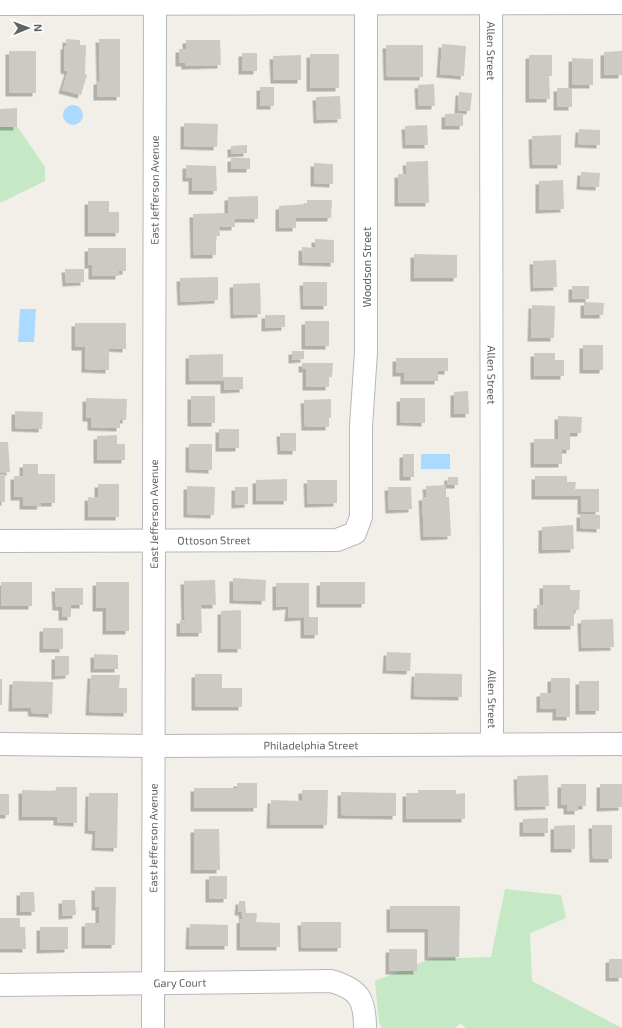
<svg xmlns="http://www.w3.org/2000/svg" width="622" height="1028" font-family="'Exo 2',sans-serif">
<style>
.green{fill:#c5e8c5}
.water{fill:#aadaff}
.building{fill:#cccac5;filter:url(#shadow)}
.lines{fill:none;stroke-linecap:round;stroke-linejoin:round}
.minor-casing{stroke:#b5b8bc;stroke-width:24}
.minor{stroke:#fff;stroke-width:22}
.labels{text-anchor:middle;stroke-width:4;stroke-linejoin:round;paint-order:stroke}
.street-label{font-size:11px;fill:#5f6368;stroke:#fff}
</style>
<defs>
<filter id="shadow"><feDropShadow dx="-3.5" dy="3.5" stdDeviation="0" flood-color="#0004"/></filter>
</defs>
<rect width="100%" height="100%" fill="#f1efe8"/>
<g class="green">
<path d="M0,110L8,113L45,167V181L0,203Z"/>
<path d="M505,889L561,895L566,918L530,933L532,981L622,1028H466L461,1023L455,1028H382L379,1022L375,981L430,959L491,957Z"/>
</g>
<g class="water">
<circle cx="73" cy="115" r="10"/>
<path d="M20,309H36L34,342H18Z"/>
<rect x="421" y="454" width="29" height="15"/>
</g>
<g class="building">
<path d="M66,39L80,40V45H86L85,74L87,75L81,95L62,90L68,71L64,70V46H66Z"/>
<path d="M99,39H120V97H97V81H100Z"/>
<path d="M186,40H220L221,65L185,66V63H179V49H186Z"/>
<path d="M442,44L466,46L464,76L440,74Z"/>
<path d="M386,45H423V77H387Z"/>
<rect x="9" y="51" width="27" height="42"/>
<path d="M622,51V75H604V52Z"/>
<rect x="242" y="53" width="15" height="18"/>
<rect x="310" y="54" width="29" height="34"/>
<path d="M301,55V80H274L273,56Z"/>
<path d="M529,55H552V76H549L550,99H529Z"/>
<path d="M572,58L593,59V85H572Z"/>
<path d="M434,84L435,106H419L418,85Z"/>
<rect x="260" y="87" width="14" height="19"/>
<rect x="557" y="88" width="15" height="19"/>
<path d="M459,92L472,93L470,111L458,110Z"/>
<path d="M340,96L341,119L317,120L316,97Z"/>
<path d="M17,108V127H0V109Z"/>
<path d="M463,113V126H445V114Z"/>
<path d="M184,123L218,124L217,147L184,146Z"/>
<path d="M427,125L428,145H406L405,126Z"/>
<path d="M579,129L600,130V145L578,144Z"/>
<path d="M561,135V165H533L532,136Z"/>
<path d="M247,145V153L231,154V146Z"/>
<rect x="231" y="158" width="19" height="11"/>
<path d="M428,161L429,203H398V174H407L406,162Z"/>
<path d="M314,163L333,164V184L314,183Z"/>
<path d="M186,165L216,166L217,191H192V178H186Z"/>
<path d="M581,172L600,173L599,187L580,186Z"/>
<path d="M563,180L564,209L539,210V181Z"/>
<path d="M258,196V219H235V227H219L220,236H216V255H194L193,214L228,213V197Z"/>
<path d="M307,200H332L331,218H296V228H279V206L307,204Z"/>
<path d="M88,201H109V212H119V233H88Z"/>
<path d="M315,239L334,240V263L302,262V247L315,248Z"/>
<path d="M88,248H126V271H119V276H92V265H88Z"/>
<path d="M414,254L457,255V278H414Z"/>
<path d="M556,260L557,287L534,288L533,261Z"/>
<path d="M65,269H84V282L66,283Z"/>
<path d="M218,277V300L181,302L180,278Z"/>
<path d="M303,282H327V306H304Z"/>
<path d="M260,283L261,314L234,315L233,284Z"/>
<rect x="572" y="286" width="17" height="13"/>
<path d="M584,302L604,303L603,315H584Z"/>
<path d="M532,305L555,306L554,338H531Z"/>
<path d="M265,315H285V327L265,328Z"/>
<rect x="305" y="321" width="24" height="25"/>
<path d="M75,323H126V349L109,348V370L85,369V347H75Z"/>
<rect x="583" y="345" width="20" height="25"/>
<path d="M292,351H304V359L292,360Z"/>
<path d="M534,353H555V360H564V376H534Z"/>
<path d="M223,354V377H243V389L224,390V381H189V355Z"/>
<path d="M396,358H448V371H438V381H404V373H396Z"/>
<path d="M302,363H333L332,377H329V387H306V369H302Z"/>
<path d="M468,391L469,414H454V392Z"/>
<rect x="191" y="396" width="24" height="27"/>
<path d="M86,398L127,399L126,420H120V428L91,427V418H86Z"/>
<path d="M400,398H425V423L400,422Z"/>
<path d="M331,399V418H329V427H305L304,400Z"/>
<path d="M15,411L43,412L42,429L15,428Z"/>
<path d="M558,416L582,417L581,433H570V450H562V464H534V439H558Z"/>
<rect x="219" y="429" width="20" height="19"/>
<path d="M280,433H296V451H281Z"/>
<path d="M117,435V444H125V460H97V436Z"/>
<path d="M0,442H8L10,472L1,473Z"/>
<path d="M189,444H212V470L189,469Z"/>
<rect x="403" y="454" width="11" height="23"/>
<path d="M23,464H38V474H55V503H40L41,506H23V497H14V476H23Z"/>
<rect x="0" y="474" width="5" height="28"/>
<path d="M535,476H567V482H576L575,489H599V512L581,511V496H535Z"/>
<path d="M448,477H458V485H447Z"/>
<path d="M287,479V501H256V480Z"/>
<path d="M307,480H337V503L308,504Z"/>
<path d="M98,484H119V517H88V497L98,498Z"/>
<path d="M446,485V497H449L451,536L424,537L422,497H427L426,486Z"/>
<path d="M187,486L215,487L214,515L187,514Z"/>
<path d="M235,487H248V504L235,505Z"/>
<path d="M388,487H411L412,509L389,510Z"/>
<path d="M580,514L600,515V529L580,528Z"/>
<path d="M573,525L574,549L542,550V527Z"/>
<path d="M233,578L266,580L265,601L233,600Z"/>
<path d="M215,580L216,605H201L202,633H180V620H185L184,581Z"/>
<rect x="1" y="582" width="31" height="24"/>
<path d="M96,582H129V631H106V608H96Z"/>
<rect x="320" y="582" width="45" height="22"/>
<path d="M276,583H309V617H318V635H304V617L288,618L289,606L276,607Z"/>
<path d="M543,585H570V590H580L579,610H574V626H537V605H543Z"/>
<path d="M55,588H83V605H71V617H62V607H56Z"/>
<path d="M241,610V649H221V611Z"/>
<path d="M613,619L614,647L582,648L581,620Z"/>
<rect x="43" y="628" width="20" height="21"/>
<path d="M387,652L411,653L410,671L386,670Z"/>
<path d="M94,654L118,655V669H94Z"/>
<path d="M55,656H69V675L55,676Z"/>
<path d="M415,673L462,674V697L414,696Z"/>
<path d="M195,674H222V688H242V707H195Z"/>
<path d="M91,675H120L119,688H127V713L89,712Z"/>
<path d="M551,678H570V717H556V709H540V693H551Z"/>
<rect x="0" y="679" width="2" height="26"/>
<path d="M13,681L53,682L52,714L32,713L31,708H12Z"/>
<rect x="579" y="681" width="20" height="30"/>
<path d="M548,775L549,806L518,807L517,776Z"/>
<path d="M237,783H257V808H194V788H237Z"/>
<path d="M561,784H586V806H578V811H567V805H561Z"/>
<path d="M600,784H622V807L600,808Z"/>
<path d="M56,787H77V823L57,822V817H22V790L56,791Z"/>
<path d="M302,790H328L327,825H270L271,800L302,801Z"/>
<path d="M418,790H456V794L465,793V819H406V793H418Z"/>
<path d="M341,792L396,793V816L341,815Z"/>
<path d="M89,793H118L117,848L95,847L96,831L88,830Z"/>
<rect x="0" y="794" width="9" height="21"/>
<path d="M548,818V833H523V819Z"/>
<path d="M575,825V849H554V826Z"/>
<path d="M592,825H612V859H593Z"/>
<path d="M194,829H219L220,870H194Z"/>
<rect x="209" y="876" width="18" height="23"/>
<path d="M95,887H116L115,945H85V923H99V907H95Z"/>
<path d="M20,892H34L35,912H20Z"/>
<path d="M62,900H75L76,915L62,916Z"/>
<path d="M239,901H245L246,913H257L256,922L280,923V947H240V920L243,919L242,912H238Z"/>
<path d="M390,906H460L459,957H428V929H390Z"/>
<path d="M0,918H20V927H25L26,949H0Z"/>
<path d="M301,922H341V948H302Z"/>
<path d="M190,924L228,925V946H189Z"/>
<path d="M40,927H68V949L40,950Z"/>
<rect x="389" y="949" width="28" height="22"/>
<rect x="609" y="959" width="13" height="19"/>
</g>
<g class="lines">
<defs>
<g id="minor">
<path d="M0,4L622,3"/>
<path id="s1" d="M491,5L492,744"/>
<path id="s2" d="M0,541L337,540L355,533L361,517V426L366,352V0"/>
<path id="s3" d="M0,744L153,746L622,744"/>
<path id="s4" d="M0,985L331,981C359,989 365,999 365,1028"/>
<path id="s5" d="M153,1028L155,0"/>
</g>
</defs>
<use href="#minor" class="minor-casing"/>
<use href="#minor" class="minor"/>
</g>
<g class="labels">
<g class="street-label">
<text dy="4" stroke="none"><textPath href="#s1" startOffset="46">Allen Street</textPath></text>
<text dy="4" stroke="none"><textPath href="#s5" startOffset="838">East Jefferson Avenue</textPath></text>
<text transform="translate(367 267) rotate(-90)" y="4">Woodson Street</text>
<text dy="4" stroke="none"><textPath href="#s1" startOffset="370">Allen Street</textPath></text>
<text dy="4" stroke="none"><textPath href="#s5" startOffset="514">East Jefferson Avenue</textPath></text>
<text dy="4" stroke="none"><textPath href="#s2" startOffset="214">Ottoson Street</textPath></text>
<text dy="4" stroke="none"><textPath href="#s1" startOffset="694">Allen Street</textPath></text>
<text dy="4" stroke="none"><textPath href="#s3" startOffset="311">Philadelphia Street</textPath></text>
<text dy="4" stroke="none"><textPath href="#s5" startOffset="190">East Jefferson Avenue</textPath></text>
<text dy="4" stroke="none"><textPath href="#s4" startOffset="180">Gary Court</textPath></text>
</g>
</g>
<g transform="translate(28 28) rotate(89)" stroke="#ffffff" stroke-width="3" paint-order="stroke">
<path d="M0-3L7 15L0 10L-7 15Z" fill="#5f6368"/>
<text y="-6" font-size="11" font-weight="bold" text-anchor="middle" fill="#5f6368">N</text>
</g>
</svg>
